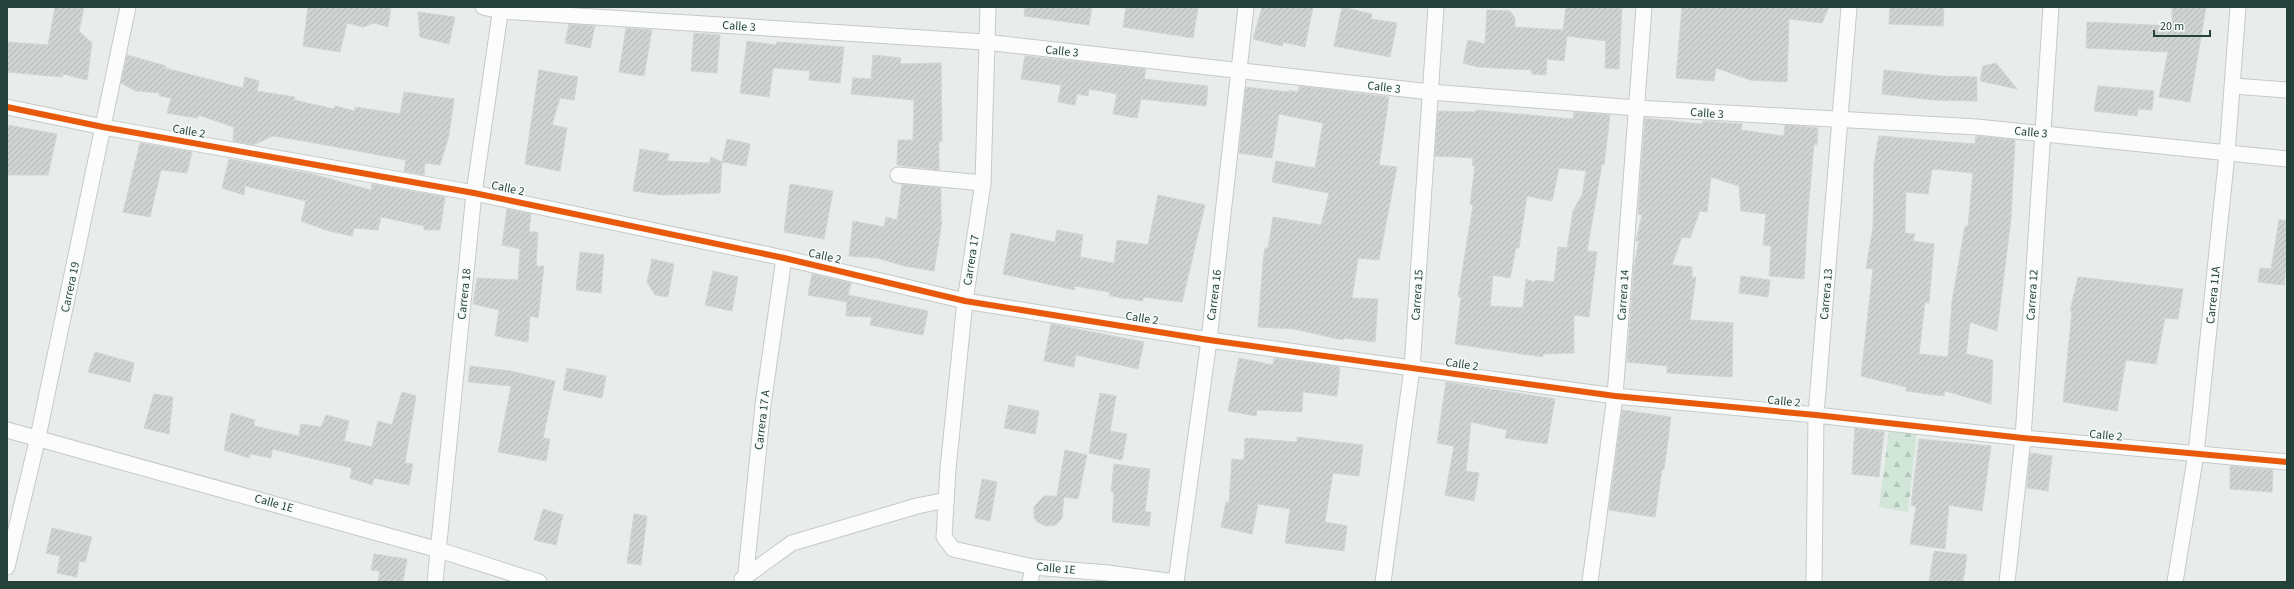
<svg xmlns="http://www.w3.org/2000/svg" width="2294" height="589" font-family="'Source Sans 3',sans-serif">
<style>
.forest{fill:url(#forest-firs)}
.building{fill:url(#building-hatch);stroke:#d1d6d4;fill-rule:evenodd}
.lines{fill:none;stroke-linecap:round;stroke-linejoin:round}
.street-casing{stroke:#c5cac8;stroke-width:17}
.street{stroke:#fcfcfc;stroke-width:15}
.cycleway-casing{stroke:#f7fbf9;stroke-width:8}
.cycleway{stroke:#e8590c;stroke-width:6}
.labels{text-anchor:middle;stroke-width:3;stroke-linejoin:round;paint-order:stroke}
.street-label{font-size:12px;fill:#24423a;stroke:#f7fbf9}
</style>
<defs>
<pattern id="forest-firs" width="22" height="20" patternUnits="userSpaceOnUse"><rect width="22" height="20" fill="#d1e6d8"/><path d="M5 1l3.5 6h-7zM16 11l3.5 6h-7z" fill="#b3c6ba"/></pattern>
<pattern id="building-hatch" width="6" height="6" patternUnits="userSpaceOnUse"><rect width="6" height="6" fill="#cfd4d2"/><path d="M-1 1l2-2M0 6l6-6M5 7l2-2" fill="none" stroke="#b2b7b5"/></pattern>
</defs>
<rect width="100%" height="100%" fill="#e8edeb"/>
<path class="forest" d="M1889,430L1917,432L1908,512L1879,507Z"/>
<g class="building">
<path d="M55,7H84L79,31L92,43L87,80L63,74L62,77L7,72V42L48,45Z"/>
<path d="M308,7H391L388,27L374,23L363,27L347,23L340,52L303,46Z"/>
<path d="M1025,7H1092L1089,25L1024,16Z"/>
<path d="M1126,7H1198L1193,38L1123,27Z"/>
<path d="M1262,7H1313L1305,47L1283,42L1282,46L1253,39Z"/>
<path d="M1342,7L1372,14L1371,19L1397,23L1390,57L1334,46Z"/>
<path d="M1566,7H1622L1619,69L1605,68L1606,41L1567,36L1564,61L1547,59L1546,75L1532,74L1531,70L1477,67L1463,63L1468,40L1485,44L1487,10L1510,11L1515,18V27L1563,30Z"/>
<path d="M1682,7H1829L1822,23L1789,19L1787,82L1750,80L1716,68L1714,81L1676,78Z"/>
<path d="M1890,7H1944L1943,26L1889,24Z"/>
<path d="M2172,7H2206L2190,102L2159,97L2168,52L2086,48L2087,22L2172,26Z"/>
<path d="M418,12L455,17L449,44L420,37Z"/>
<path d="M569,24L595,26L590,48L565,43Z"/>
<path d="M626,28L652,30L644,76L619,72Z"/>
<path d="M694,33L720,35L717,73L691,71Z"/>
<path d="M747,41L776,45L777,42L844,47L840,83L809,80L810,71L773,68L769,97L740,93Z"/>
<path d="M127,55L166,66L165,68L243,88L245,77L259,81L257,91L295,97L294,100L334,109L335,106L355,111V107L400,114L404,92L454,99L449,135L440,165L425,163L424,175L404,171L406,160L304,141L273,136L253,145L233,141L234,127L198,115L197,118L167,113L171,98L159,96L160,93L136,91L121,83Z"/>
<path d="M873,55L901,58L900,64L941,63L942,142L939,141V170L897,165L898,140H913L914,100L851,94L853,78L871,79Z"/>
<path d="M1025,56L1146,69L1144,79L1208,86L1206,106L1141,99L1137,118L1113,114L1117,94L1089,89L1088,96L1077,94L1075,105L1058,102L1061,85L1021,79Z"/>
<path d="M1996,63L2017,89L1980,81L1983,66Z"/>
<path d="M539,70L578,77L574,100L560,98L552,125L567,128L560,171L525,164Z"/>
<path d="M1884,70L1940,76L1977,77V101L1933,100L1882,94Z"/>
<path d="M1299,86L1389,97L1379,165L1397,167L1379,260L1358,258L1352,298L1378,299L1375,342L1344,338L1343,340L1294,329L1258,327L1263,261L1265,248H1268L1273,217L1321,225L1329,193L1272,182L1276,161L1315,168L1323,123L1279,114L1272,158L1239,153L1246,87L1289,92V90L1298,92Z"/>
<path d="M2098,86L2154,91L2152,110L2138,109L2137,116L2094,111Z"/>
<path d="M1476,110L1573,119L1574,112L1610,115L1604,165L1602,164L1587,251L1597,252L1589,317L1574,315V353L1543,354V357L1455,344L1461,297H1458L1473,205L1470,204L1475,166L1472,165L1473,158L1435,156L1438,111L1476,112ZM1559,168L1586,171L1582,195L1573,211L1567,248L1558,247L1554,282L1536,280L1534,282L1526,279L1523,308L1490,306L1493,275L1510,278L1516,248H1519L1527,196L1552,201Z"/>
<path d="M1645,118L1702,124L1703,121L1742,124L1741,130L1784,136L1785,125L1818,128L1817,145L1814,144L1808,211L1804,279L1769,276L1771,246L1763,245L1766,214L1741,211L1739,186L1711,177L1707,212L1700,211L1690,238L1682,237L1672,265L1692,267V277H1696L1690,320L1733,323L1732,377L1667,373V366L1627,362L1634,265L1639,241H1636L1642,215L1638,214Z"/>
<path d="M7,125L57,134L48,175H7Z"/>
<path d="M1879,136L1975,144L1976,136L2015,140L2011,219L1997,331L1970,322L1966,354L1993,360L1991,404L1945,391L1944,396L1906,391V387L1861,376L1873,269L1866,268L1873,227L1874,164ZM1932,169L1973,173L1968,226H1965L1952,301L1948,357L1919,354L1925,302L1929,303L1934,244L1913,241L1915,234L1905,233L1906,192L1928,194Z"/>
<path d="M727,139L750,144L746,166L722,162Z"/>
<path d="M140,143L192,152L187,173L161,170L150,217L123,212Z"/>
<path d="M640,149L669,154L667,161L709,163L711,157L722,162L720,193L662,195L633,191Z"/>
<path d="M229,159L312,174L371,190L372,184L445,197L440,230H424V226L381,217L378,230L354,228L352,236L329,231L301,221L306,201L245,186L244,195L222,188Z"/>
<path d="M790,184L833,191L824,239L784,232Z"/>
<path d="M902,184L941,188V221H942L934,271L904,266L877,258L849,256L853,221L884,227L886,217L897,220Z"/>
<path d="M1158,195L1205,205L1182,302L1143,297V301L1110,296L1109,292L1075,286L1074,290L1003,274L1011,233L1055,242L1057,230L1083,235L1080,257L1114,263L1117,240L1148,245Z"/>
<path d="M507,209L531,214L529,232H538L536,266H544L538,318L530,316L528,342L495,336L499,310L473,304L477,278L518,280L520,249L502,245Z"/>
<path d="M2279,220H2287V258L2284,285L2258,282L2260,268L2271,269Z"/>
<path d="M580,252L604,255L601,293L576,290Z"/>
<path d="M652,259L674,264L668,297L655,295L647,282Z"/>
<path d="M713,271L738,277L732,311L705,305Z"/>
<path d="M812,274L851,283L848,295L928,311L923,335L870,325L872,317L846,316L847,302L808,295Z"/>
<path d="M1741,276L1770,280L1768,297L1739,293Z"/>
<path d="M2078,277L2183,289L2178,319L2165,318L2156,364L2126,360L2117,411L2063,402L2072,311H2070Z"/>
<path d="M1051,324L1144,342L1138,369L1076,355L1074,367L1044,361Z"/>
<path d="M95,352L134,363L130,382L88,372Z"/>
<path d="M1239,358L1273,365L1274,358L1340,367L1337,396L1303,392L1302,412L1257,410L1256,416L1228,411Z"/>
<path d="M470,366L510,371L555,381L543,438L550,439L546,461L498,452L511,386L468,382Z"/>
<path d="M567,368L606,376L602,398L563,390Z"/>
<path d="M1446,382L1555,399L1547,444L1505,438L1507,430L1471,422L1466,471L1479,473L1474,501L1445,495L1454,446L1437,443Z"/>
<path d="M402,392L416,396L405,463L413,464L409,485L374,478L372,485L350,478L352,468L272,449L271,458L250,454L249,458L224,450L231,413L255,420L254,426L299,436L301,424L321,427L326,415L349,421L344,441L372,447L378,421L392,425Z"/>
<path d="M1100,393L1116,396L1110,431L1127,434L1122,460L1089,453Z"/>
<path d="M154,394L173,397L169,434L144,428Z"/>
<path d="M1009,405L1039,411L1035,434L1004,428Z"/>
<path d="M1622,410L1671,417L1664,470L1662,469L1655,517L1609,510Z"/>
<path d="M1855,428L1884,432L1879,477L1852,474Z"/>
<path d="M1297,437L1363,445L1359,476L1333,473L1325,522L1347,526L1344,551L1285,543L1290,509L1258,504L1252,534L1221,527L1226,502L1229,503L1232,459L1244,460L1245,438L1297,442Z"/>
<path d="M1919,439L1991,446L1982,511L1949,505L1945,549L1910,544L1916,506L1911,505Z"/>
<path d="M1065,450L1087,455L1078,499L1064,497L1062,518L1056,525L1046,526L1037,522L1034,517V507L1044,496H1058L1057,495Z"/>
<path d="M2030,453L2052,456L2048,491L2027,488Z"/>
<path d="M1114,464L1150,469L1145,512H1151L1149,526L1112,522L1114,492H1111Z"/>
<path d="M2230,466L2273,470L2272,492L2230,489Z"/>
<path d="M982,479L997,482L990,521L975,518Z"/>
<path d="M543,509L563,515L556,545L534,540Z"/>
<path d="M634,514L647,516L641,565L627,563Z"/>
<path d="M52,528L92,537L85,562L79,561L77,577L57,573L60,556L46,553Z"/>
<path d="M1934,551L1967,555L1963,582H1929Z"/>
<path d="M374,554L407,559L403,582H378L380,571L371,570Z"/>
</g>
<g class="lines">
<defs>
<g id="street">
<path d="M483,7L501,11L985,42L1430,92L1637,108L1977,127L2287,159"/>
<path d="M988,7L983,183L965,301L948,469L944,537L953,549L1033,567L1108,573L1175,582"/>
<path d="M2233,86L2287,90"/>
<path d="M7,107L103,127L474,193L784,258L965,301L1209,340L1615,396L1816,415L2023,438L2287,462"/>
<path d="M898,175L983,183"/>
<path d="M7,430L439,550L539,582"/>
<path d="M7,567L38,437L128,7"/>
<path d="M742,579L792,543L917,506L946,500"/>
<path d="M435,582L474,193L501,7"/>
<path d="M745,582L763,405L784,258"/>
<path d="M1030,582L1033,567"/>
<path d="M1176,582L1209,340L1246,7"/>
<path d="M1383,582L1412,368L1436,7"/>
<path d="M1590,582L1615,396L1644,7"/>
<path d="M1814,582L1816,415L1849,7"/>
<path d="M2007,582L2023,438L2051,7"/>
<path d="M2175,582L2196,454L2227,154L2238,7"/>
</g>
</defs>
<use href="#street" class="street-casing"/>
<use href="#street" class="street"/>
<defs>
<path id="cycleway" d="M7,107L103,127L474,193L784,258L965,301L1209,340L1615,396L1816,415L2023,438L2287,462"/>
</defs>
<use href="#cycleway" class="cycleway-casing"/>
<use href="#cycleway" class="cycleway"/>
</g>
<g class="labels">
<g class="street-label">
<text transform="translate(739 26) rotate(4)" y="4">Calle 3</text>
<text transform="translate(1062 51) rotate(6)" y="4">Calle 3</text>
<text transform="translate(1384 87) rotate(7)" y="4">Calle 3</text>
<text transform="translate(1707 113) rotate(4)" y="4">Calle 3</text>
<text transform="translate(189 131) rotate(10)" y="4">Calle 2</text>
<text transform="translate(2031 132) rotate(5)" y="4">Calle 3</text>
<text transform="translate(508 188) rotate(12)" y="4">Calle 2</text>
<text transform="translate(825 256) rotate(13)" y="4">Calle 2</text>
<text transform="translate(971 260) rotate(-81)" y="4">Carrera 17</text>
<text transform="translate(70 287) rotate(-78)" y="4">Carrera 19</text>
<text transform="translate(464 294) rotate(-84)" y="4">Carrera 18</text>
<text transform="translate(1826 294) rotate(-85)" y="4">Carrera 13</text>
<text transform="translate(1214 295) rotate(-83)" y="4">Carrera 16</text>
<text transform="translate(1417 295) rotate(-86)" y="4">Carrera 15</text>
<text transform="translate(1623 295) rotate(-86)" y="4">Carrera 14</text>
<text transform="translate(2032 295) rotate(-86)" y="4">Carrera 12</text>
<text transform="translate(2213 295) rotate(-84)" y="4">Carrera 11A</text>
<text transform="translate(1142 318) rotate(9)" y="4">Calle 2</text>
<text transform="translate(1462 364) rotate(8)" y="4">Calle 2</text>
<text transform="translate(1784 401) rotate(5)" y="4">Calle 2</text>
<text transform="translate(762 420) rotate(-83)" y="4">Carrera 17 A</text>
<text transform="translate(2106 435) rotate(5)" y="4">Calle 2</text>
<text transform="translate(274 503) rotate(16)" y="4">Calle 1E</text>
<text transform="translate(1056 568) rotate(5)" y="4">Calle 1E</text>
</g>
</g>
<rect width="2294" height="589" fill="none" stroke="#24423a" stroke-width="16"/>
<path d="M2154 30v6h56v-6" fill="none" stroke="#24423a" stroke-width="2"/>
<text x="2160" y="30" font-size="12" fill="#24423a" stroke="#f7fbf9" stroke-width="3" paint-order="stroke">20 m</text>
</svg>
